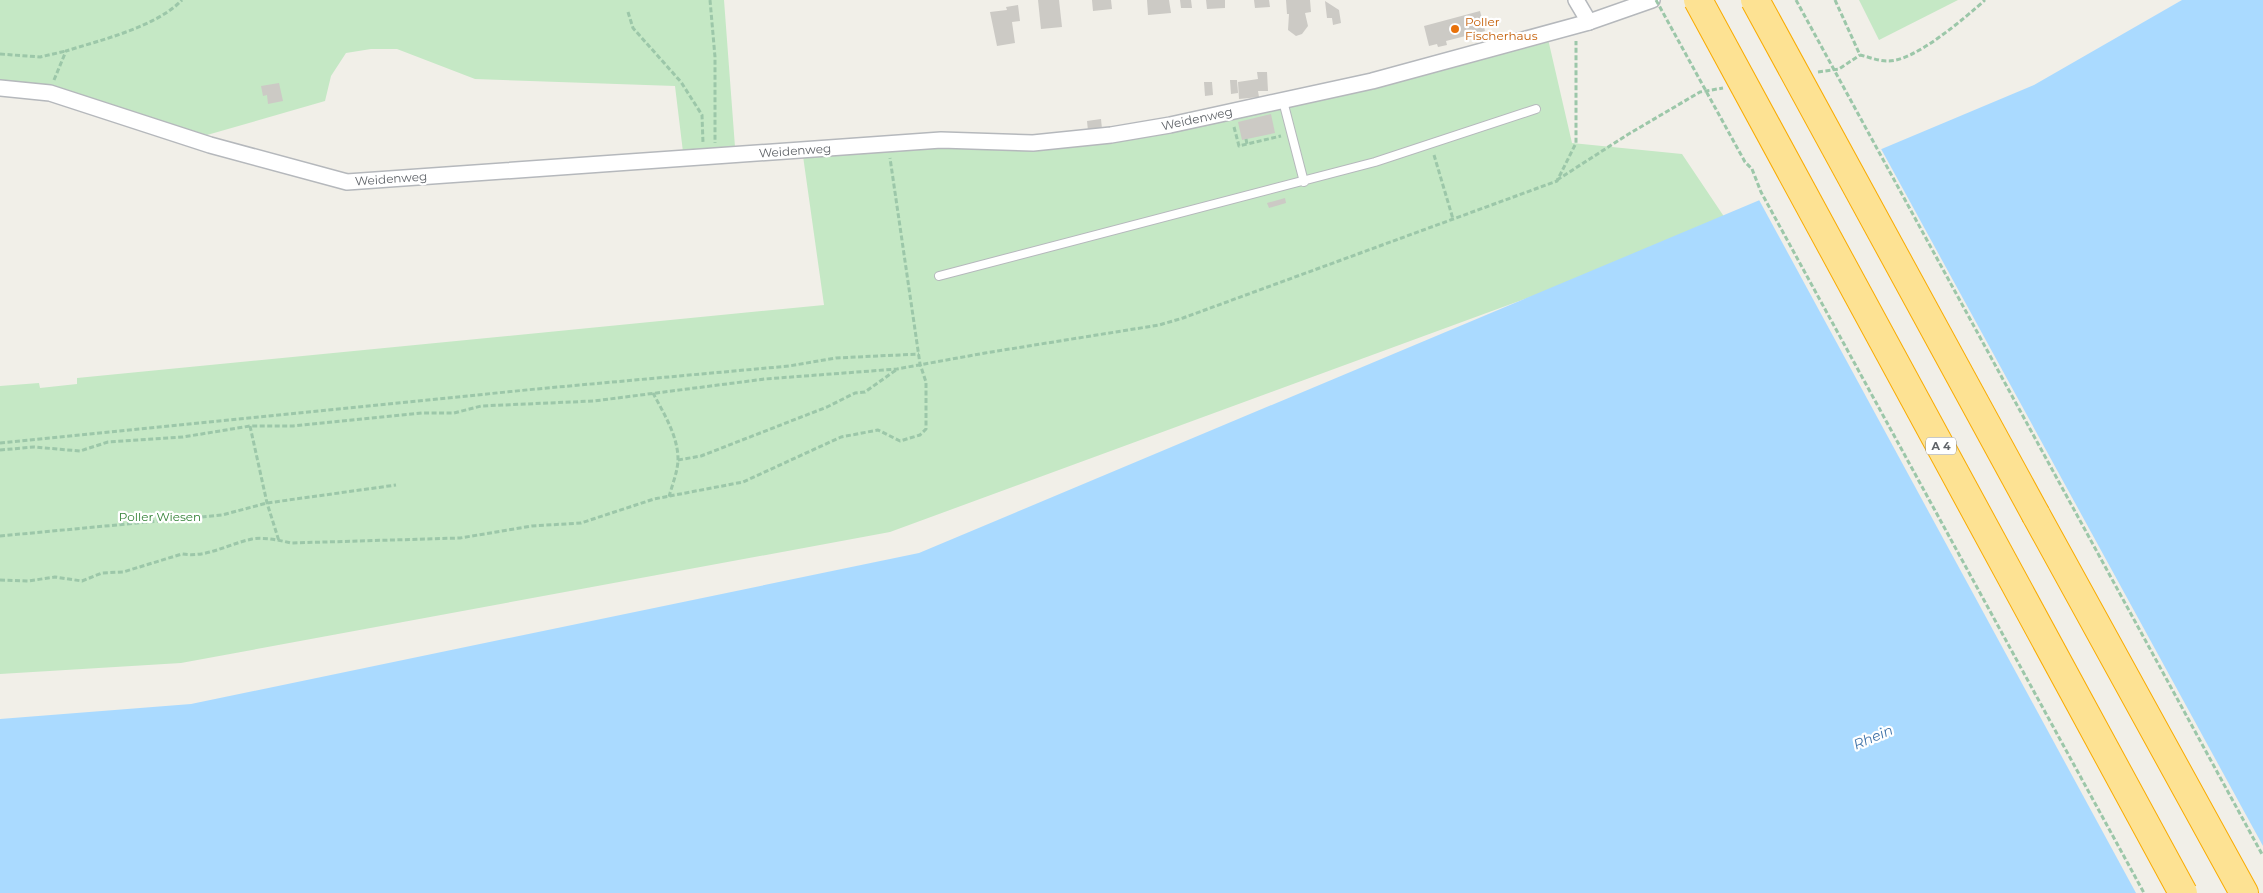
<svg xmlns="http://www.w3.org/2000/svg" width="2263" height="893" font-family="Montserrat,sans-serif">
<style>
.green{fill:#c5e8c5}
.water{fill:#aadaff}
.pier{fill:#f1efe8}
.building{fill:#cccac5}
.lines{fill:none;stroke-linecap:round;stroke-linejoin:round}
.lane-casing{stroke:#b5b8bc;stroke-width:10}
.street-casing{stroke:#b5b8bc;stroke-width:18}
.highway-casing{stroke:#f9ab00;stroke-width:30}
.path{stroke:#9cc7a9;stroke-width:3;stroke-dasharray:5 2.5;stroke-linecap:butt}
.lane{stroke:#fff;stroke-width:8}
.street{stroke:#fff;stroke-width:15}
.highway{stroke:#fde293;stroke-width:28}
.highway-bridge-casing{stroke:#f9ab00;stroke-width:30;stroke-linecap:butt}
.path-bridge{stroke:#9cc7a9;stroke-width:3;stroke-dasharray:5 2.5;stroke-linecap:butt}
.highway-bridge{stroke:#fde293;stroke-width:28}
.food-dot{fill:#e8710a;stroke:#fff;stroke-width:2}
.labels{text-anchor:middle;stroke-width:4.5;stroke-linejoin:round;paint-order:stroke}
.shield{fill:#fff;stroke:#8f9295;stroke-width:1}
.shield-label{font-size:11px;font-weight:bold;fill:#5f6368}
.food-label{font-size:12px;fill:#c56008;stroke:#fff;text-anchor:start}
.street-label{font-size:12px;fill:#5f6368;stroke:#fff}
.park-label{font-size:12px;fill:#348238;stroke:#fff}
.water-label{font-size:14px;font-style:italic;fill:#4174aa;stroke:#fff}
</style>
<rect width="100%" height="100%" fill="#f1efe8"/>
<g class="green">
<path d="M0,0H724L735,147L683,152L675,86L475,79L397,49H371L346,53L331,76L325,101L207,135L58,89L0,93Z"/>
<path d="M1859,0H1958L1879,40Z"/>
<path d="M1548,39L1572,143L1682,154L1729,224L890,532L181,663L0,674V386L39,383L40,388L77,384V378L824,305L803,156L948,146L986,148L1237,113H1260L1370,89Z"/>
</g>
<path class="water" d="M2182,0H2263V893H0V719L191,704L919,553L2034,85Z"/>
<path class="pier" d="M1880,147L2263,846V893H2136L1758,198Z"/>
<g class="building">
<path d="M1038,0H1059L1062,27L1041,29Z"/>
<path d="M1092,0H1111L1112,9L1093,11Z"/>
<path d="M1147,0H1169L1171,13L1148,15Z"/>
<path d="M1180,0H1191L1192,8H1181Z"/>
<path d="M1206,0H1225V8L1207,9Z"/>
<path d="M1254,0H1269L1270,7L1255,8Z"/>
<path d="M1286,0H1310L1311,12L1305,13L1308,26L1302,34L1296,36L1288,30L1289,14H1287Z"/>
<path d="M1325,1L1339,10L1341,23L1333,25L1332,18H1327Z"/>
<path d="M1018,5L1020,21L1012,22L1015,43L997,46L990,12L1007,10L1006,7Z"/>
<path d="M1480,11L1485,31L1446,41L1447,45L1438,47L1437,44L1429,46L1424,26Z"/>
<path d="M1257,72H1267L1268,91H1258L1259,97L1239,99L1238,82L1258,79Z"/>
<path d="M1230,80H1237L1238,93L1231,94Z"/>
<path d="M1204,82H1212L1213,95L1205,96Z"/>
<path d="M279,83L283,101L268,104L267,95L263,96L261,86Z"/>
<path d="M1271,114L1275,133L1242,140L1238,122Z"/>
<path d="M1101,119L1102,129L1088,131L1087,121Z"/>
<path d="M1285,198L1286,203L1269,208L1267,203Z"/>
</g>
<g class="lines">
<defs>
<g id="lane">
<path d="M1283,101L1304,182"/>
<path d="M939,276L1375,162L1536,109"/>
</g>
<g id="street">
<path d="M1576,0L1589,22"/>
<path d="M0,88L50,93L210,145L347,182L941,140L1033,143L1111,135L1170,125L1372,81L1589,22L1652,0"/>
</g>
<path id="highway" d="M2036,515L2244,893"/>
</defs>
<use href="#lane" class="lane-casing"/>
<use href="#street" class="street-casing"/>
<use href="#highway" class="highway-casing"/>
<g class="path">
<path d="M710,0L715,57V143"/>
<path d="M1835,0L1860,55C1869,57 1878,61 1887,61C1913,63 1966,17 1985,0"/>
<path d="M628,12L633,28L681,82L702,115L703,143"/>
<path d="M0,54L40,57L66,51"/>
<path d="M1818,72L1839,69L1860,55"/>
<path d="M54,80L66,51C101,40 156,27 182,0"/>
<path d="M1234,127L1239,146L1247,144"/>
<path d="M1246,139L1247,144L1281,136"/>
<path d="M1434,155L1453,219"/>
<path d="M1752,169L1761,192L2144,893"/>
<path d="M1557,180L1627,135L1700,92L1723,88"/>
<path d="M653,393C663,412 678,436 678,459C678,471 672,485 669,497"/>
<path d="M250,426L267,503L279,541"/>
<path d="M0,443L536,389L789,366L836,358L919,354"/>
<path d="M0,450L34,447L80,451L108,442L183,437L250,426H293L422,413H454L481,406L594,401L765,379L897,369L985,353L1159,325L1183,318L1557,181L1576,143V41"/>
<path d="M678,460L701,456L827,407L855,393L865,392L896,370"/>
<path d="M0,536L222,515L267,503L396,485"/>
<path d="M0,580L28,581L55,577L82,581L102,573L123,572L182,554C207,558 228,544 252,539C265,537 278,540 291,543L460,538L532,526L581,523L654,499L743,482L841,437L878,430L900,441L920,435L926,429V382L920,364L890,158"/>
</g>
<use href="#lane" class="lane"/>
<use href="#street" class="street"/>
<use href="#highway" class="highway"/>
<defs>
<g id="highway-bridge">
<path d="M1698,0L2183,893"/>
<path d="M1755,0L2036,515"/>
</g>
</defs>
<use href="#highway-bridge" class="highway-bridge-casing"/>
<g class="path-bridge">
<path d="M1656,0L1745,162L1752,169"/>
<path d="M1796,0L2263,856"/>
</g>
<use href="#highway-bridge" class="highway-bridge"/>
</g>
<circle class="food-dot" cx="1455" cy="29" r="5"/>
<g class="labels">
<rect class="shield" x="1926" y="437.5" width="30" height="17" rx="4"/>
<g class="shield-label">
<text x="1941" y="450">A 4</text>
</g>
<g class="food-label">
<text x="1465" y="26">Poller<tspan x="1465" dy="14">Fischerhaus</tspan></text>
</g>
<g class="street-label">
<text transform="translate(1197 119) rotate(-12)" y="4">Weidenweg</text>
<text transform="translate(795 151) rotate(-4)" y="4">Weidenweg</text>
<text transform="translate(391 179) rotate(-4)" y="4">Weidenweg</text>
</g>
<g class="park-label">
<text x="160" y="521">Poller Wiesen</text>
</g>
<g class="water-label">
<text transform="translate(1873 737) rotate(-23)" y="5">Rhein</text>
</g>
</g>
</svg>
